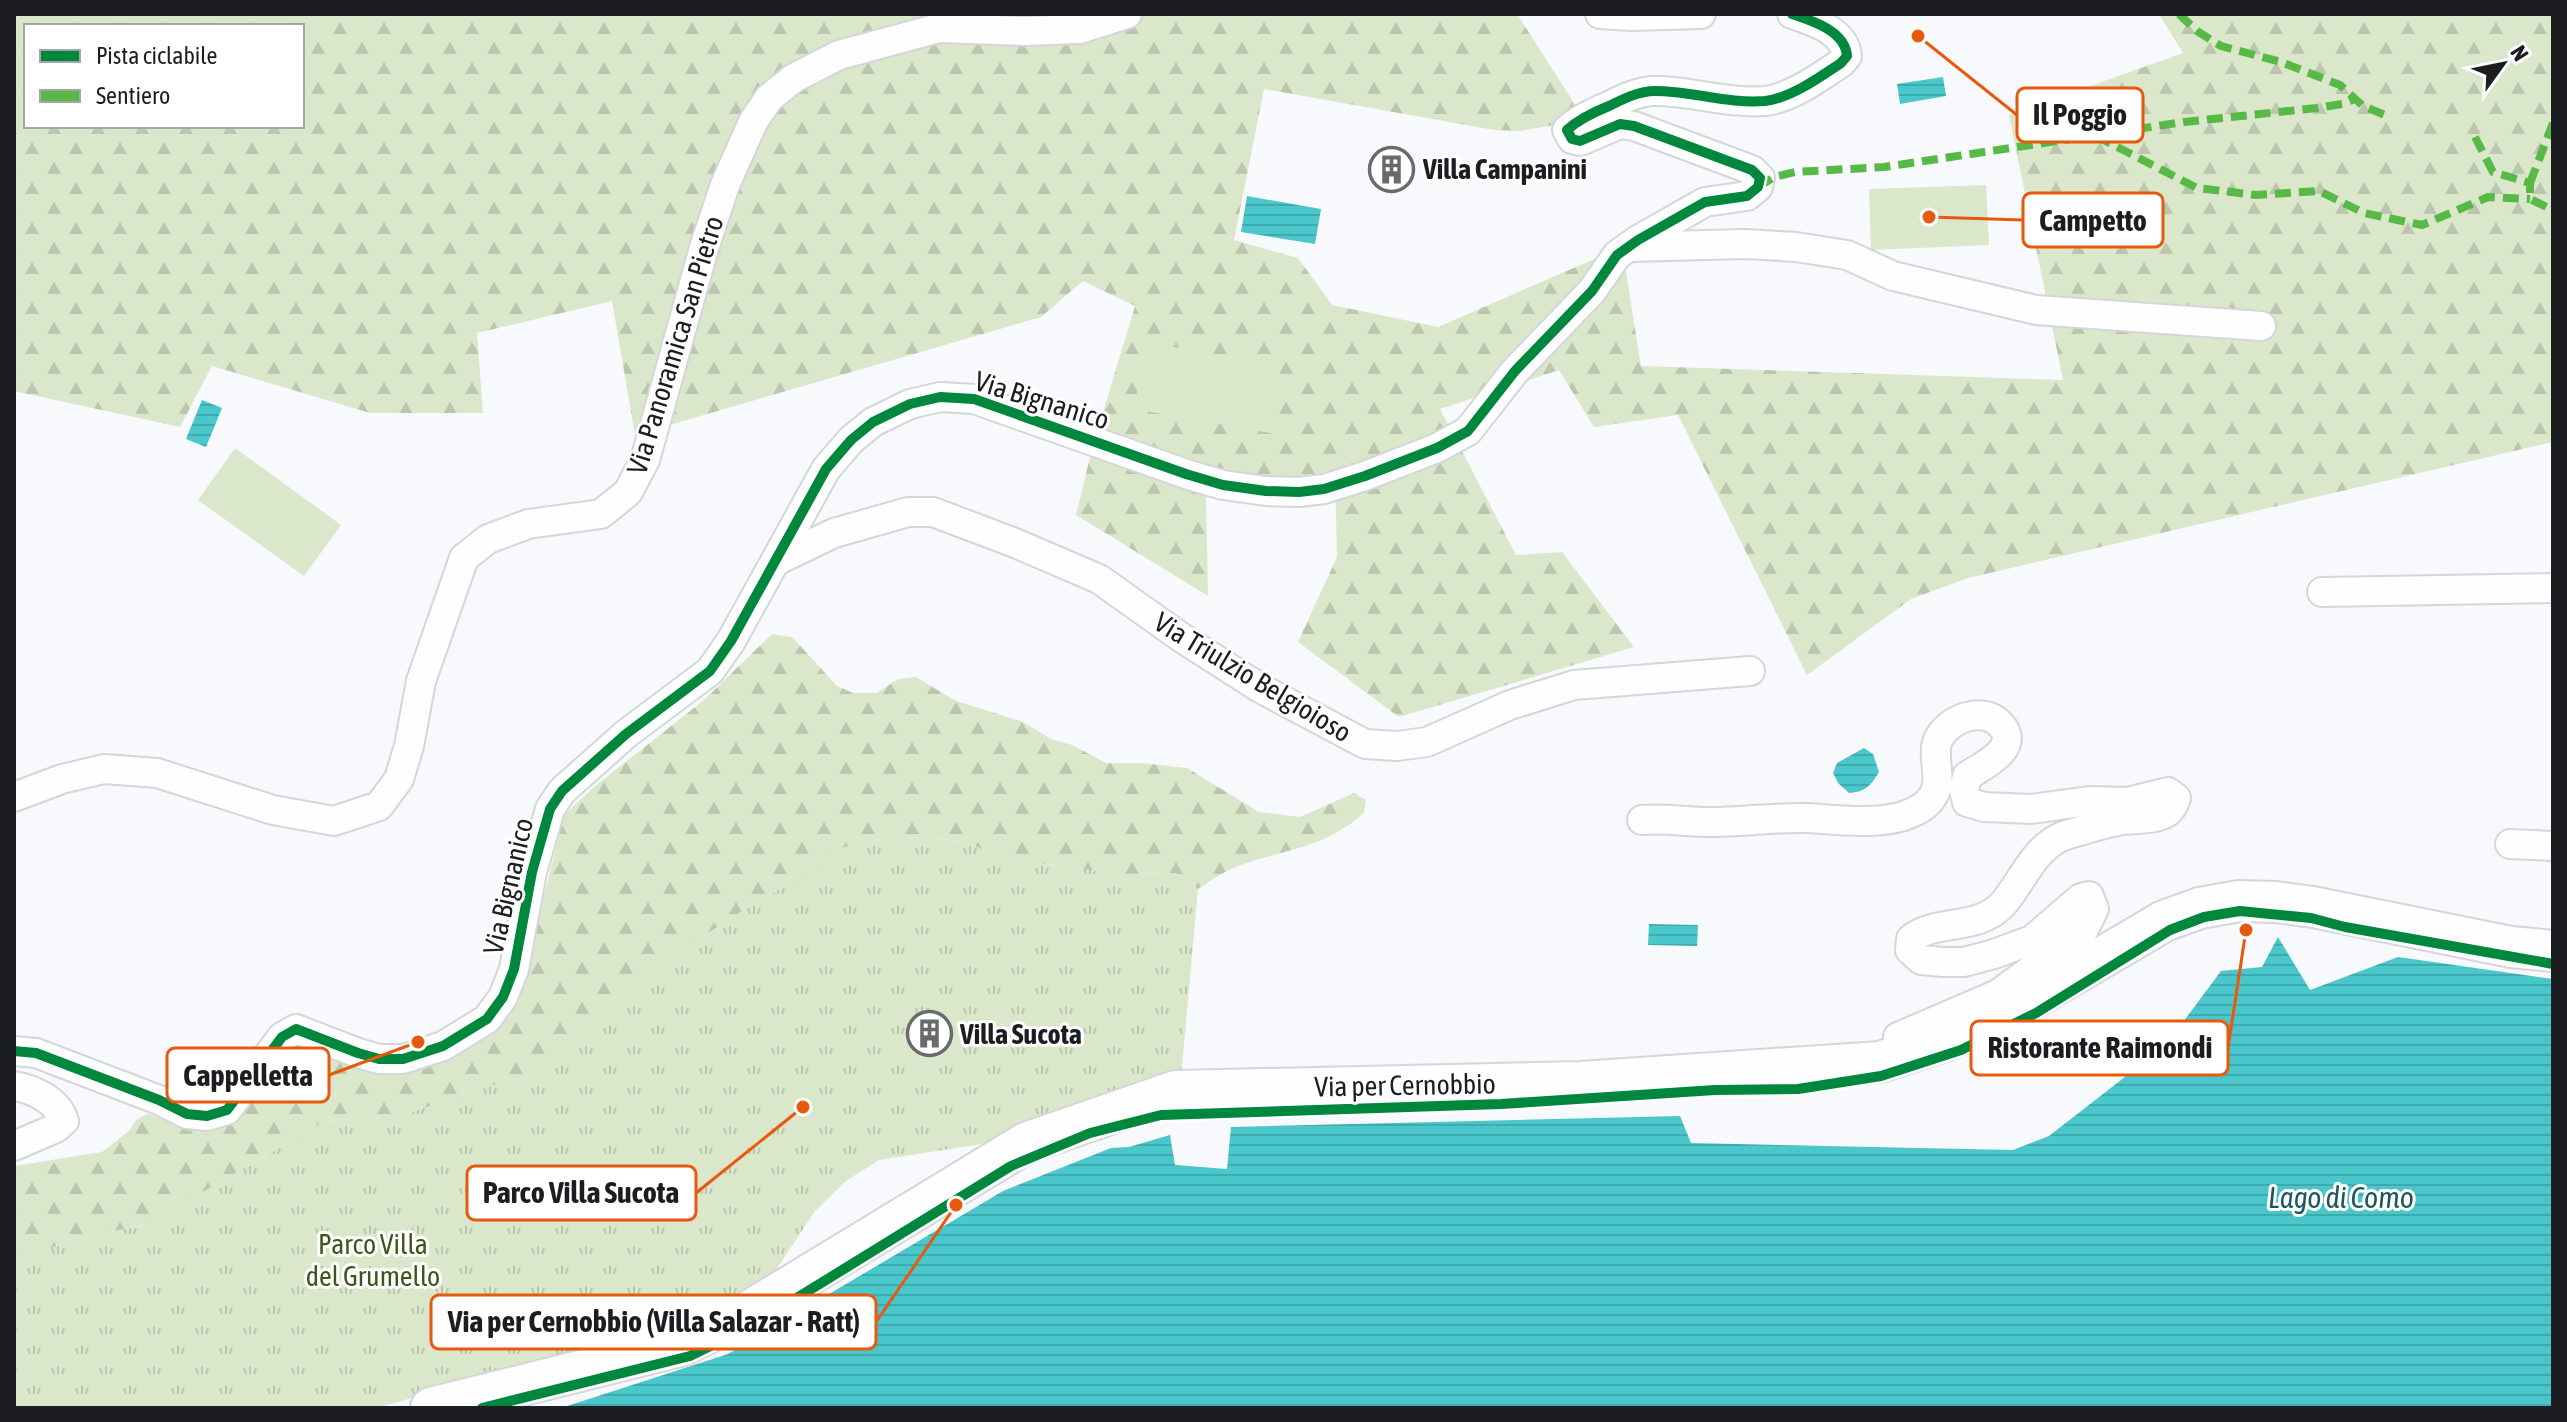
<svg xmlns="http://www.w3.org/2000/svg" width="2567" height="1422" font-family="'Asap Condensed',sans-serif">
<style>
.grass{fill:url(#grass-tufts)}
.forest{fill:url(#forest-firs);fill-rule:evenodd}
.pitch{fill:#dae7ca}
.water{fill:url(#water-rules)}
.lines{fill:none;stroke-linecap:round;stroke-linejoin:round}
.minor-casing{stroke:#d4d6d9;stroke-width:32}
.secondary-casing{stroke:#d4d6d9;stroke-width:44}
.minor{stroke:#fefeff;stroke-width:28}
.secondary{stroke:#fefeff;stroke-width:40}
.quiet{stroke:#58b947;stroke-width:8;stroke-dasharray:16 8;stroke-linecap:butt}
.cycleway-casing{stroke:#fff;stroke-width:15}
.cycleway{stroke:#00873e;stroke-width:10}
.labels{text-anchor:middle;stroke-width:6;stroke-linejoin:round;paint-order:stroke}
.poi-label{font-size:28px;font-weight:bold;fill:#1c1d20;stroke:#fff;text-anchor:start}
.street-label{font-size:28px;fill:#1c1d20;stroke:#fff}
.park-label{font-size:28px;fill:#3f5418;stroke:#fff}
.water-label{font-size:30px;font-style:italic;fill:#1d5759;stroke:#fff}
.leader{fill:none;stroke:#e8590c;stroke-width:3}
.callout-dot{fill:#e8590c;stroke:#fff;stroke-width:3}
.callout{fill:#fff;stroke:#e8590c;stroke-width:3}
.callout-label{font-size:30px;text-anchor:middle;font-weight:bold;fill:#1c1d20}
</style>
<defs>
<pattern id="grass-tufts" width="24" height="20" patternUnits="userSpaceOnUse" patternTransform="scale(2)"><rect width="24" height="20" fill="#dae7ca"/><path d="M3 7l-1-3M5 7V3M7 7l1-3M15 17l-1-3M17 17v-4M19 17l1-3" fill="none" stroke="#bac6ad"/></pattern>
<pattern id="forest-firs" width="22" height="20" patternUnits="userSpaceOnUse" patternTransform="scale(2)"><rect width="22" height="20" fill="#dae7ca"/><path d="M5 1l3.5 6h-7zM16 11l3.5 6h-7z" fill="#bac6ad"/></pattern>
<pattern id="water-rules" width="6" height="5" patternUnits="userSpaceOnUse" patternTransform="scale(2)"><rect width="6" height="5" fill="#4ac7cb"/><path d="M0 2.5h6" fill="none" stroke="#40aaae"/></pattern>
</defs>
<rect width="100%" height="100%" fill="#f8f9fc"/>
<path class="grass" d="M894,836L963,841L1007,859L1121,874L1177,873L1198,889L1181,1077L982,1144L879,1160L846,1181L815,1211L776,1270L734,1306L682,1332L481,1378L377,1408H14V1264L75,1238L146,1225L325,1121L405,1114L503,1082L539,1073L649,971L753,904L811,871L837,849Z"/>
<g class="forest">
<path d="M14,14H1517L1576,106L1573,113L1555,125L1519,131L1494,130L1264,89L1234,240L1298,258L1332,305L1438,327L1622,247L1641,366L2063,380L2009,115L2183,53L2159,14H2553V442L1968,578L1911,599L1807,675L1678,415L1594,427L1559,370L1440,409L1516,555L1562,552L1634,647L1399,717L1298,642L1337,557L1335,470L1206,496L1208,596L1076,515L1092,449L1135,306L1083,281L1041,317L635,435L612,301L477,333L483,413H370L212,366L180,427L14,391ZM26,26H302V126H26Z"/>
<path d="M772,634L792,637L837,686L853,693H877L898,679L916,677L954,700L1023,722L1051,739L1072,745L1106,763H1141L1187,768L1259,812L1300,817L1354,793L1366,800L1364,813C1321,850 1286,848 1236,867C1223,872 1210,881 1198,889L1176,873L1121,874L1006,859L963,841L894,836L837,849L811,871L753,904L649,971L540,1073L503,1082L405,1114L325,1121L146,1225L75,1238L14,1264V1166L102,1152L129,1131L137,1119L148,1114C216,1139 237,1128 277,1070C285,1059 289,1049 302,1045L362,1067L408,1074L446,1056L526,969L564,815L594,787L704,700Z"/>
</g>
<g class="pitch">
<path d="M1986,185L1989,245L1871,250L1869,189Z"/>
<path d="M1146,342L1281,366L1270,433L1134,409Z"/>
<path d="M235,448L341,525L304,576L198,500Z"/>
</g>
<g class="water">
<path d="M1943,77L1946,96L1900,104L1897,84Z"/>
<path d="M1247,196L1321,209L1315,244L1241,232Z"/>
<path d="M202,400L222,408L206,447L186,439Z"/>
<path d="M1864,748L1873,754L1879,772C1871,785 1866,792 1849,793L1838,783L1833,773L1837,763Z"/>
<path d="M1649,924L1698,925L1697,946L1648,945Z"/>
<path d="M2278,937L2310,990L2398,957L2553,979V1408H561L728,1354L1003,1191L1111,1148L1129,1147L1170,1135L1175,1165L1227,1169L1231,1127L1680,1116L1691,1143L2013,1150L2049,1136L2166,1045L2221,971L2262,967Z"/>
</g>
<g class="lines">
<defs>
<g id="minor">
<path d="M1600,14L1631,16L1701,14"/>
<path d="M1629,247L1745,244L1796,247L1847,255L1893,276L2036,310L2261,326"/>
<path d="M776,561L834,533L908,512H933L1015,543L1099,579L1182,638L1260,688L1365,744L1397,746L1427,742L1510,705L1574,685L1750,671"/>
<path d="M2322,592L2553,588"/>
<path d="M14,797L62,779L104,769L157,773L273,810L334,821L379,806L399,779L409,746L421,681L464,558L488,539L528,524L601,514L628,492L645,460L704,248L725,185L753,122L769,98L794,78L839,55L939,28L1026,31L1080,29L1127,14"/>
<path d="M1642,820C1665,818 1687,822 1710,822C1742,822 1775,817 1808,818C1837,820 1884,826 1911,813C1921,809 1929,804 1934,794C1943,778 1931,756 1938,740C1948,718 1983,706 2000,724C2023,748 1982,766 1967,776L1964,790L1967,802L1984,807L2032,809L2089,801L2127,802L2168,792L2176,798C2174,804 2172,809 2166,813C2154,820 2136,818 2123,820C2105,823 2087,829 2069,834C2034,844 2023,882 2002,905C1977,931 1935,919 1911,939L1910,950L1921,960L1943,962H1964L1994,954L2032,940L2081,898L2089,896L2094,909L2082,933L1998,994L1898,1037"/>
<path d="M2510,844L2553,846"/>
<path d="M14,1051L36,1053L159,1100L187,1114L207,1116L227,1110L282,1037L296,1029L358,1053L379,1059H403L443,1046L487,1019L503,997L514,969L532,872L550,809L562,791L626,734L710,671L731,641L826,469L851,440L873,422L910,404L940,397L974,399L1186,474L1223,485L1266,491L1299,492L1324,489L1365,476L1437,448L1468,431L1515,371L1592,291L1617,255L1638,240L1705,202L1747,196L1758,187L1760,178L1752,170L1634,126L1620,124L1580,141L1572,139L1567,130C1579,119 1594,112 1609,106C1623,99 1639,91 1655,91C1692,91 1728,104 1765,101C1791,98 1820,77 1841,63L1847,56C1845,31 1813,21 1792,14"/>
<path d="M14,1086C34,1089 58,1101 64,1121L56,1128L14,1146"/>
</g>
<path id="secondary" d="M431,1408L684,1345L743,1315L1026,1143L1176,1091L1580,1082L1880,1062L1953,1038L2025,1003L2164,921L2200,908L2239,901L2276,902L2313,907L2511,947L2553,951"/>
</defs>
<use href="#minor" class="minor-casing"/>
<use href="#secondary" class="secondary-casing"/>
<use href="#minor" class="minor"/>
<use href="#secondary" class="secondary"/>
<g class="quiet">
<path d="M2179,14L2197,31L2221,46L2281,62L2340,85L2363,106L2385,115"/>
<path d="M2096,136L2197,188L2256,195L2319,191L2364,213L2422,225L2488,197L2530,199"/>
<path d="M2475,137L2493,172L2530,183V199L2553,210"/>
<path d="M2530,183L2553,123"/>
<path d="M1758,187L1774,177L1795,172L1884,167L2184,122L2317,108L2342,104L2355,99"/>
</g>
<defs>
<g id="cycleway">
<path d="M14,1051L36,1053L159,1100L187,1114L207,1116L227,1110L282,1037L296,1029L358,1053L379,1059H403L443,1046L487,1019L503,997L514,969L532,872L550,809L562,791L626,734L710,671L731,641L826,469L851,440L873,422L910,404L940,397L974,399L1186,474L1223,485L1266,491L1299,492L1324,489L1365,476L1437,448L1468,431L1515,371L1592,291L1617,255L1638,240L1705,202L1747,196L1758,187L1760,178L1752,170L1634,126L1620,124L1580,141L1572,139L1567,130C1579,119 1594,112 1609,106C1623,99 1639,91 1655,91C1692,91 1728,104 1765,101C1791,98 1820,77 1841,63L1847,56C1845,31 1813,21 1792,14"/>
<path d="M482,1408L690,1356L753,1325L1011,1166L1090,1133L1161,1115L1501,1104L1715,1090L1798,1089L1881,1076L1961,1050L2036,1013L2170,930L2204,917L2240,911L2311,918L2345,927L2553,964"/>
</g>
</defs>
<use href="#cycleway" class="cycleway-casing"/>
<use href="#cycleway" class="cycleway"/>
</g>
<defs>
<symbol id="building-ring" viewBox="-11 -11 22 22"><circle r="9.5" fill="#fff" stroke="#696a6d" stroke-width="1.5"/><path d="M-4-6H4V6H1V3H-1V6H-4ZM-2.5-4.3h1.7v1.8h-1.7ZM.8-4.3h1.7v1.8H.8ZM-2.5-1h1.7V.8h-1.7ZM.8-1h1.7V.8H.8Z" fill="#696a6d"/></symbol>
</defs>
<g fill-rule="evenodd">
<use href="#building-ring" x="1366" y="144" width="51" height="51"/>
<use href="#building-ring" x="904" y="1008" width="51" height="51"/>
</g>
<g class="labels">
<g class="poi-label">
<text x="1423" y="179">Villa Campanini</text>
<text x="960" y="1044">Villa Sucota</text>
</g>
<g class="street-label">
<text transform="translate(675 345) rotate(-73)" y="10">Via Panoramica San Pietro</text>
<text transform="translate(1042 400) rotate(17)" y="10">Via Bignanico</text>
<text transform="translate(1253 677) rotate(31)" y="10">Via Triulzio Belgioioso</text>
<text transform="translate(508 886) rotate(-77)" y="10">Via Bignanico</text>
<text transform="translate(1405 1085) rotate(-1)" y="10">Via per Cernobbio</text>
</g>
<g class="park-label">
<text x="373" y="1254">Parco Villa<tspan x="373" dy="32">del Grumello</tspan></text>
</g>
<g class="water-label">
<text x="2341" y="1208">Lago di Como</text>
</g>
</g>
<path class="leader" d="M1918 36L2017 115M1929 217L2023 220M2246 930L2228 1048M418 1042L329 1075M803 1107L696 1193M956 1205L876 1322"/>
<g class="callout-dot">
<circle cx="1918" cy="36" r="8"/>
<circle cx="1929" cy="217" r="8"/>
<circle cx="2246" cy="930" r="8"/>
<circle cx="418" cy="1042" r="8"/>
<circle cx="803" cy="1107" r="8"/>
<circle cx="956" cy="1205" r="8"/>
</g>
<g class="callout">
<rect x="2017" y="88" width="126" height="54" rx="8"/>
<rect x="2023" y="193" width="140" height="54" rx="8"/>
<rect x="1971" y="1021" width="257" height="54" rx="8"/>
<rect x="167" y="1048" width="162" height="54" rx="8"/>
<rect x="467" y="1166" width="229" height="54" rx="8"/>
<rect x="431" y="1295" width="445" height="54" rx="8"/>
</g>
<g class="callout-label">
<text x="2080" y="125">Il Poggio</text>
<text x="2093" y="231">Campetto</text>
<text x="2100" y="1058">Ristorante Raimondi</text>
<text x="248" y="1086">Cappelletta</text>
<text x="581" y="1203">Parco Villa Sucota</text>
<text x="654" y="1332">Via per Cernobbio (Villa Salazar - Ratt)</text>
</g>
<rect width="2567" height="1422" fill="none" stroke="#1c1d20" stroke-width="32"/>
<rect x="24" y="24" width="280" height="104" fill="#ffffff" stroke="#a4a5a6" stroke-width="2"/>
<rect x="40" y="50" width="40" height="12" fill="#00873e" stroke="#a4a5a6" stroke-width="2"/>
<text x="96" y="64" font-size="24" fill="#1c1d20">Pista ciclabile</text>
<rect x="40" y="90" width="40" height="12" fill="#58b947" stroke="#a4a5a6" stroke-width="2"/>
<text x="96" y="104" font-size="24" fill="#1c1d20">Sentiero</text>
<g transform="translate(2503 64) rotate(57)" stroke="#ffffff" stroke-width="6" paint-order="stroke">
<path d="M0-6L14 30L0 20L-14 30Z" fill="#1c1d20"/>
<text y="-12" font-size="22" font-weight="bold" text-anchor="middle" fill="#1c1d20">N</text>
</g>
</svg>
